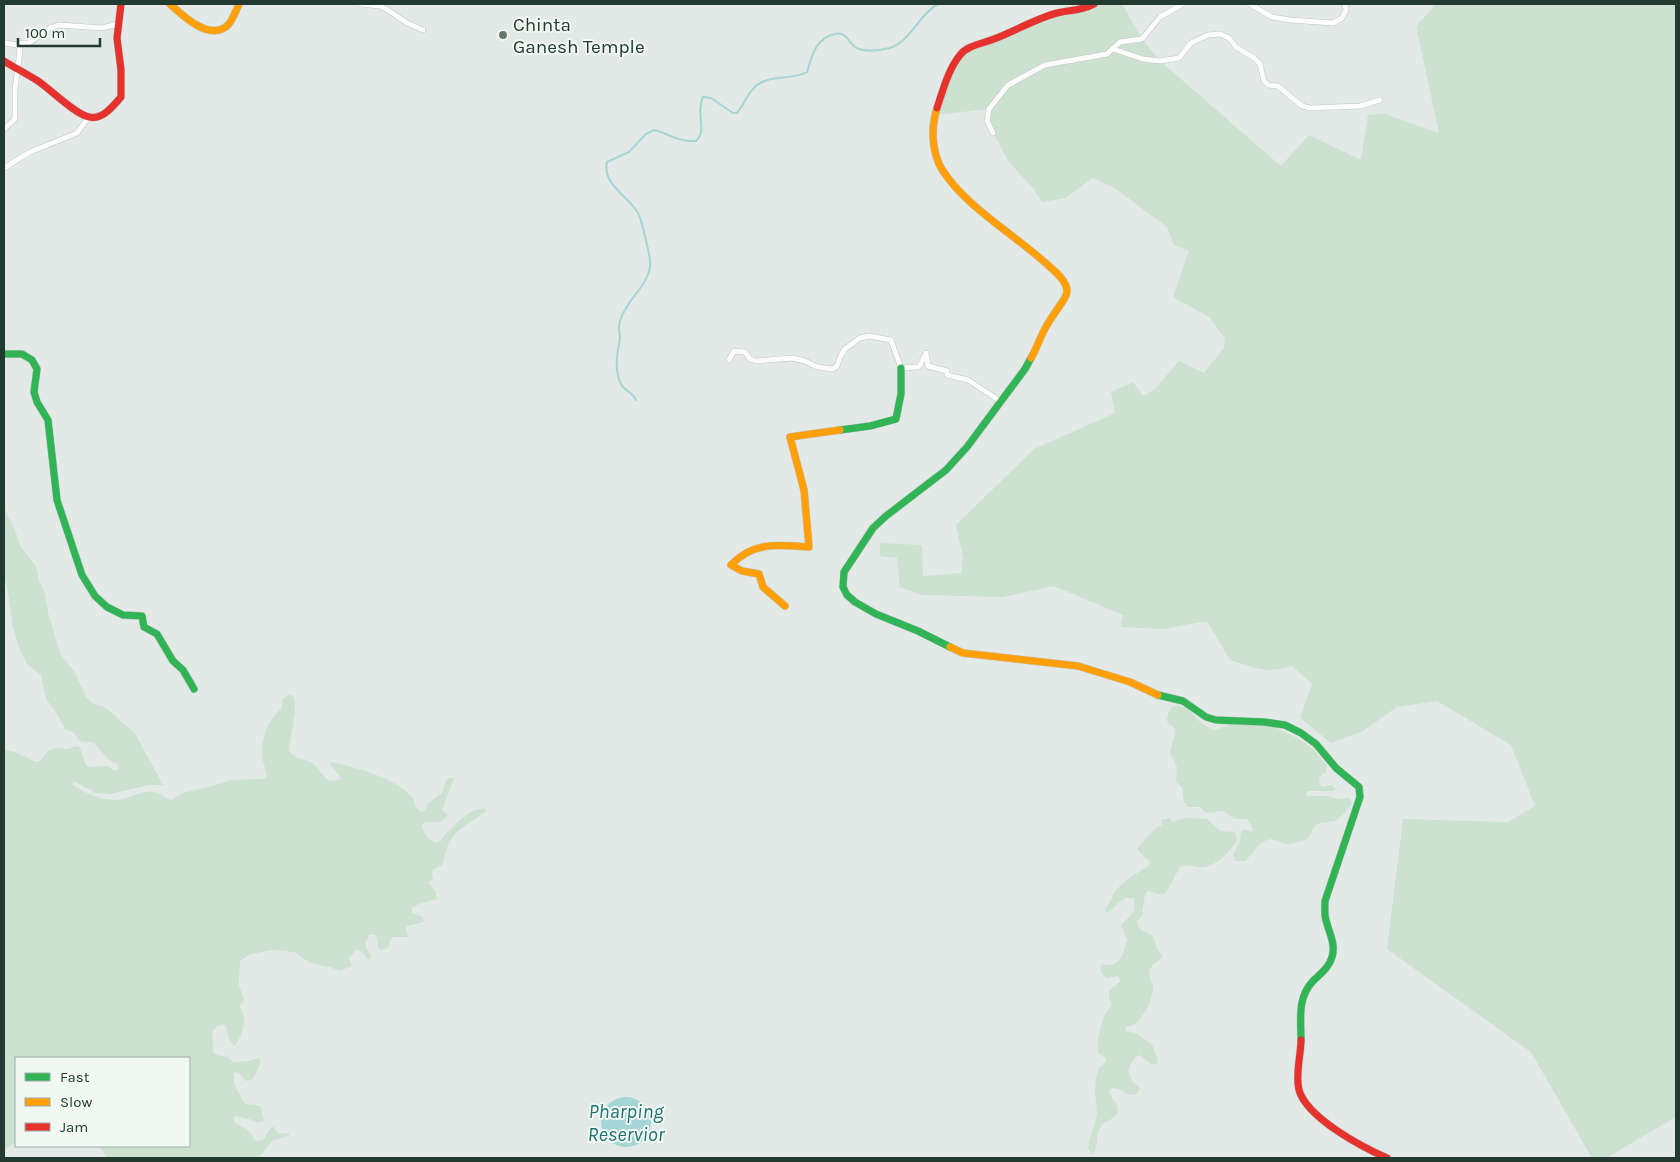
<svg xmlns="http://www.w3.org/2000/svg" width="1680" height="1162" font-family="Karla,sans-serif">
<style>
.green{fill:#cce1d0}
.water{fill:#a5d6d5}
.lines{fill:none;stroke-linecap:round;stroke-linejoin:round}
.stream{stroke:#a5d6d5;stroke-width:2}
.street-casing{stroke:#c0c5c3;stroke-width:6}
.fast-casing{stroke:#bfc6c3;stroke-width:8}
.slow-casing{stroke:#bfc6c3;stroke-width:8}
.jam-casing{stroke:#bfc6c3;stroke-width:8}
.street{stroke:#fbfcfb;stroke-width:5}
.fast{stroke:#30b455;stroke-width:7}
.slow{stroke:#ff9f0a;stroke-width:7}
.jam{stroke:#e5322d;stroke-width:7}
.poi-dot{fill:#667770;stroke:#f1f7f3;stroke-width:2}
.labels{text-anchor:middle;stroke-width:4;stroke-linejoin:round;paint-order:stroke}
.poi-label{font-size:19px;fill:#223a30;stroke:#f1f7f3;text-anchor:start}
.water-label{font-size:20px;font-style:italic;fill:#1f7273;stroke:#f1f7f3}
</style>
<rect width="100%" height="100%" fill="#e3e9e6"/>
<g class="green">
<path d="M1094,4H1122L1142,39L1160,61L1281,166L1309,135L1361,160L1368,115L1385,114L1439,133L1416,26L1436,4H1676V1117L1606,1158H1592L1531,1052L1387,949L1403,819L1508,822L1535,806L1511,745L1437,701L1397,707L1363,731L1331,743L1300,718L1312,684L1292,666C1265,674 1256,668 1230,660L1207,621L1164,629L1121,627L1123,615L1054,586L1003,597L922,595L900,587L897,558L880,556V543L922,545L923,576L961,573L963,558L956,525L1034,449L1115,413L1111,392L1133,382L1143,396L1155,389L1179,361L1204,373L1224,348L1225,339L1209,317L1173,297L1189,251L1174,245L1167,227L1113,187L1092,178L1066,198L1042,202L1032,187L1008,161L987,121L988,109L935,115L941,95L960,55L1006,33Z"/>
<path d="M4,507L16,533L21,548L36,566L39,580L45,593L48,613L61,655L74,671L86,697L94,704L104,707L110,711L136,735L163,785H149L110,794L96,793L74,781L72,785C89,795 107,804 127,798C135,795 145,790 154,792C160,793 165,798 171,800L188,791L206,788L231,780L264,779L267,776C266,769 263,763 262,756C261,739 268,719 281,709L283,699L290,694L294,698L295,711L289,750C294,760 304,758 312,763C319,767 322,777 329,780C334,782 337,780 341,778L330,764L332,762C355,767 395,778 411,796C416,802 414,808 421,812L425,811L428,803L442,793L446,780L449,778H454L442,810L447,814L446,818L441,822H425L422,826C424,833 430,843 438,843C447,833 471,804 486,809L485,812C461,830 448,831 443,864C435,871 430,865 433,880L428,882L436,892V899L419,904L412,907V913L423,917L424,922L407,926L406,929L408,937H392L390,940L388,948L381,950L378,948L376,935L370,934L365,942L366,947L371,956V959H367L362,952L356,950L349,959L352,966L339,971L330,967L310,963L294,952L271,950L251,954L240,961L239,985L244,999L243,1003L239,1005L244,1016V1023L242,1033L235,1046C227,1042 229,1033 225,1025L217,1026L212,1032L213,1052L216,1055L228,1057L234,1062L250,1061L258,1058L260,1059V1064L253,1079L246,1081L239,1073L234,1072V1084L245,1104L257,1105L261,1107L264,1120L258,1123L249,1119L236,1116L233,1117L235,1123L248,1130L256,1141L263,1140L271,1127H274L278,1134L288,1133L290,1135L272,1141L261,1155L255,1158H107L102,1150L97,1146H189V1058H16V1142L4,1150V750L15,752L36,762L40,761L49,750L57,748L67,749L78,746L81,750L86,766L91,767L108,766L114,771L119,768L117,764L109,760L94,743L80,741L73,732L65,729L57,714L46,699L41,675L27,664L20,650L13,628L7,585L4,578Z"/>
<path d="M1177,705L1188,709L1202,724L1212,729L1215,730L1232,724H1268L1299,739L1313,749L1326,764V772L1321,775L1319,781L1320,785L1323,787L1331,785L1336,789L1333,791H1309L1306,792V796H1328L1339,799L1349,798L1352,803L1344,814L1335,821L1320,823L1316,825L1307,839C1301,841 1294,844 1288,844C1279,844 1274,836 1265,841C1256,845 1252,855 1245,861H1236L1233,855L1240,841L1241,832L1245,829L1253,832C1253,827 1250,823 1247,819H1235L1223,811L1206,813L1200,807H1188L1184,802L1182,787L1176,782L1177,767L1170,753L1175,733L1173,726L1168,723L1167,720C1168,713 1170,706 1177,705Z"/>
<path d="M1171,818V822L1185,818L1207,819L1220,831L1235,832L1237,841C1229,853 1213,870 1197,867C1192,866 1187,864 1182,866C1178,868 1171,887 1165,893L1157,894L1148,891L1145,894L1142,915L1137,921C1138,932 1146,930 1153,936L1157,950L1163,955C1160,962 1153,962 1150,969C1147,976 1153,981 1153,988C1153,997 1144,1018 1136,1023C1133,1026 1128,1026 1125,1028L1127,1031L1138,1034L1143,1039L1152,1044L1158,1062L1156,1064H1151L1140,1055L1135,1057L1128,1070L1132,1081L1140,1088L1137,1094L1131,1095C1123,1092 1118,1086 1109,1089C1109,1098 1118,1102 1118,1110C1117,1120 1107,1119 1102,1125C1095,1133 1098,1143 1095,1152L1091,1153L1088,1149L1090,1138L1097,1115L1095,1089L1096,1077L1099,1068L1106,1061V1059L1098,1052V1038L1103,1019L1111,1005C1106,987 1110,991 1121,981L1118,976L1107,978L1101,973L1100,967L1102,964C1120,969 1123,955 1127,940L1121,925L1134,912V899C1123,894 1117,906 1109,912H1106L1105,909C1110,903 1111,898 1115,892C1123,881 1136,873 1148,867L1150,862C1146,857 1138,853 1137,848L1158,826L1162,825L1161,820Z"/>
</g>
<circle class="water" cx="626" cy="1122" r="25"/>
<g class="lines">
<path class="stream" d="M636,400C633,392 624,391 621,384C614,370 617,353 620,339C620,335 619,332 619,328C619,322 622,315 625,310C634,293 652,280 650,260C649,252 642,222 639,215C630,196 602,186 607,162L629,152L646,134L654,130C670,134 678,142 696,141C708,130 695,114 703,97L711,98L733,113H737C743,106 746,97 752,90C767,72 789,82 807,72C812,55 816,38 835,34C839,33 842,33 845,36C850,40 852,47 859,49C868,52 881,50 890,48C912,40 918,15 938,4"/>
<defs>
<g id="street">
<path d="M360,4L380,6L386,9L407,23L423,30"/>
<path d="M1250,4L1272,17L1290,20L1333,23L1342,18L1346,10L1345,4"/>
<path d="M4,43L18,45L22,43H29L50,28L59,25L102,28L118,24"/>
<path d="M1113,49L1143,59L1160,61L1179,58L1191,43L1208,35L1220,34L1229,38L1236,47L1254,58L1260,64L1264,81L1268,85L1278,86L1302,106L1310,108L1360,106L1380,100"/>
<path d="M4,129L15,119V90L20,50L18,45"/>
<path d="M993,133L987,121L989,109L1008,85L1045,65L1107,54L1120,42L1142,39L1160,17L1183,4"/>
<path d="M4,168L30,152L77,133L89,117"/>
<path d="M729,360L734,351L745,352L750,359L756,361L792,358L805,361L817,367L833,369L837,366L841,355L845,349L860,338L869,336L891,340L901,368L919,367L926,353L928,366L947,371V375L968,380L1000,401"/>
</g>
<g id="fast">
<path d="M4,354H22L32,360L37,369L34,392L37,402L48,420L57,500L82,575L95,596L107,607L123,615L142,616L144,627L157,634L173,661L183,670L194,689"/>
<path d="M840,430L870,426L896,419L901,394V368"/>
<path d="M950,647L918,631L876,614L855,602L847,595L843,587L844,572L873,528L886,516L946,470L967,447L1025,369L1031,358"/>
<path d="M1158,695L1183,701L1206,717L1216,720L1264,722L1285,725L1301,733L1316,744L1336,768L1359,787L1360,797L1325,901C1325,908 1324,914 1326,920C1329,933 1336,944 1332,957C1329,968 1320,974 1313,981C1297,998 1301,1019 1301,1040"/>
</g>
<g id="slow">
<path d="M170,4C183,16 210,42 228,25C233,19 236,11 239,4"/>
<path d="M937,108C931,127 931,153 943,171C967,208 1017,236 1050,267C1057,273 1067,282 1067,291C1067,296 1063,301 1060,305C1056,312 1050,319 1046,327C1040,337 1037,348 1031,358"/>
<path d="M785,606L763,587L759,574L742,571L731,565C754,541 778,545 809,547L804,490L790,437L840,430"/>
<path d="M950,647L963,653L1078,666L1130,682L1158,695"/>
</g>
<g id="jam">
<path d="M4,61C15,68 27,74 38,81C50,89 76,115 89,117C103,120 113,106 121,97V70L117,38L121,4"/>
<path d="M937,108C943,90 948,70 960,55C968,45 982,44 994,39C1015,31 1035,19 1057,13C1073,9 1078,12 1094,4"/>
<path d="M1301,1040C1301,1055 1295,1075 1299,1090C1307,1118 1362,1147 1387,1158"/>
</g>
</defs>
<use href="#street" class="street-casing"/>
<use href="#fast" class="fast-casing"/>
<use href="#slow" class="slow-casing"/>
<use href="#jam" class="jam-casing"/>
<use href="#street" class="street"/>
<use href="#fast" class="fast"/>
<use href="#slow" class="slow"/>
<use href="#jam" class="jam"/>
</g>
<circle class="poi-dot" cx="503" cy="35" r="5"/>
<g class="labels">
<g class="poi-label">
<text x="513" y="31">Chinta<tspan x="513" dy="22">Ganesh Temple</tspan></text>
</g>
<g class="water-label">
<text x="626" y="1118">Pharping<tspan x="626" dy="23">Reservior</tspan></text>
</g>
</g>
<rect width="1680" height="1162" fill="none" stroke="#223a30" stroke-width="10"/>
<rect x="15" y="1057" width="175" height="90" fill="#f1f7f3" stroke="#9eaba5"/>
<rect x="25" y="1073" width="25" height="8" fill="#30b455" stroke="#9eaba5"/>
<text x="60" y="1082" font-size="15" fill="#223a30">Fast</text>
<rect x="25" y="1098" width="25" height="8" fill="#ff9f0a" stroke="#9eaba5"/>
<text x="60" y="1107" font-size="15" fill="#223a30">Slow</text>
<rect x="25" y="1123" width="25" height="8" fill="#e5322d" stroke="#9eaba5"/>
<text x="60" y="1132" font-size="15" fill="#223a30">Jam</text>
<path d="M18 38v8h82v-8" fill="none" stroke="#223a30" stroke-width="2.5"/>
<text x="25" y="38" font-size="15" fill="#223a30" stroke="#f1f7f3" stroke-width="4" paint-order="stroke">100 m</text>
</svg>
